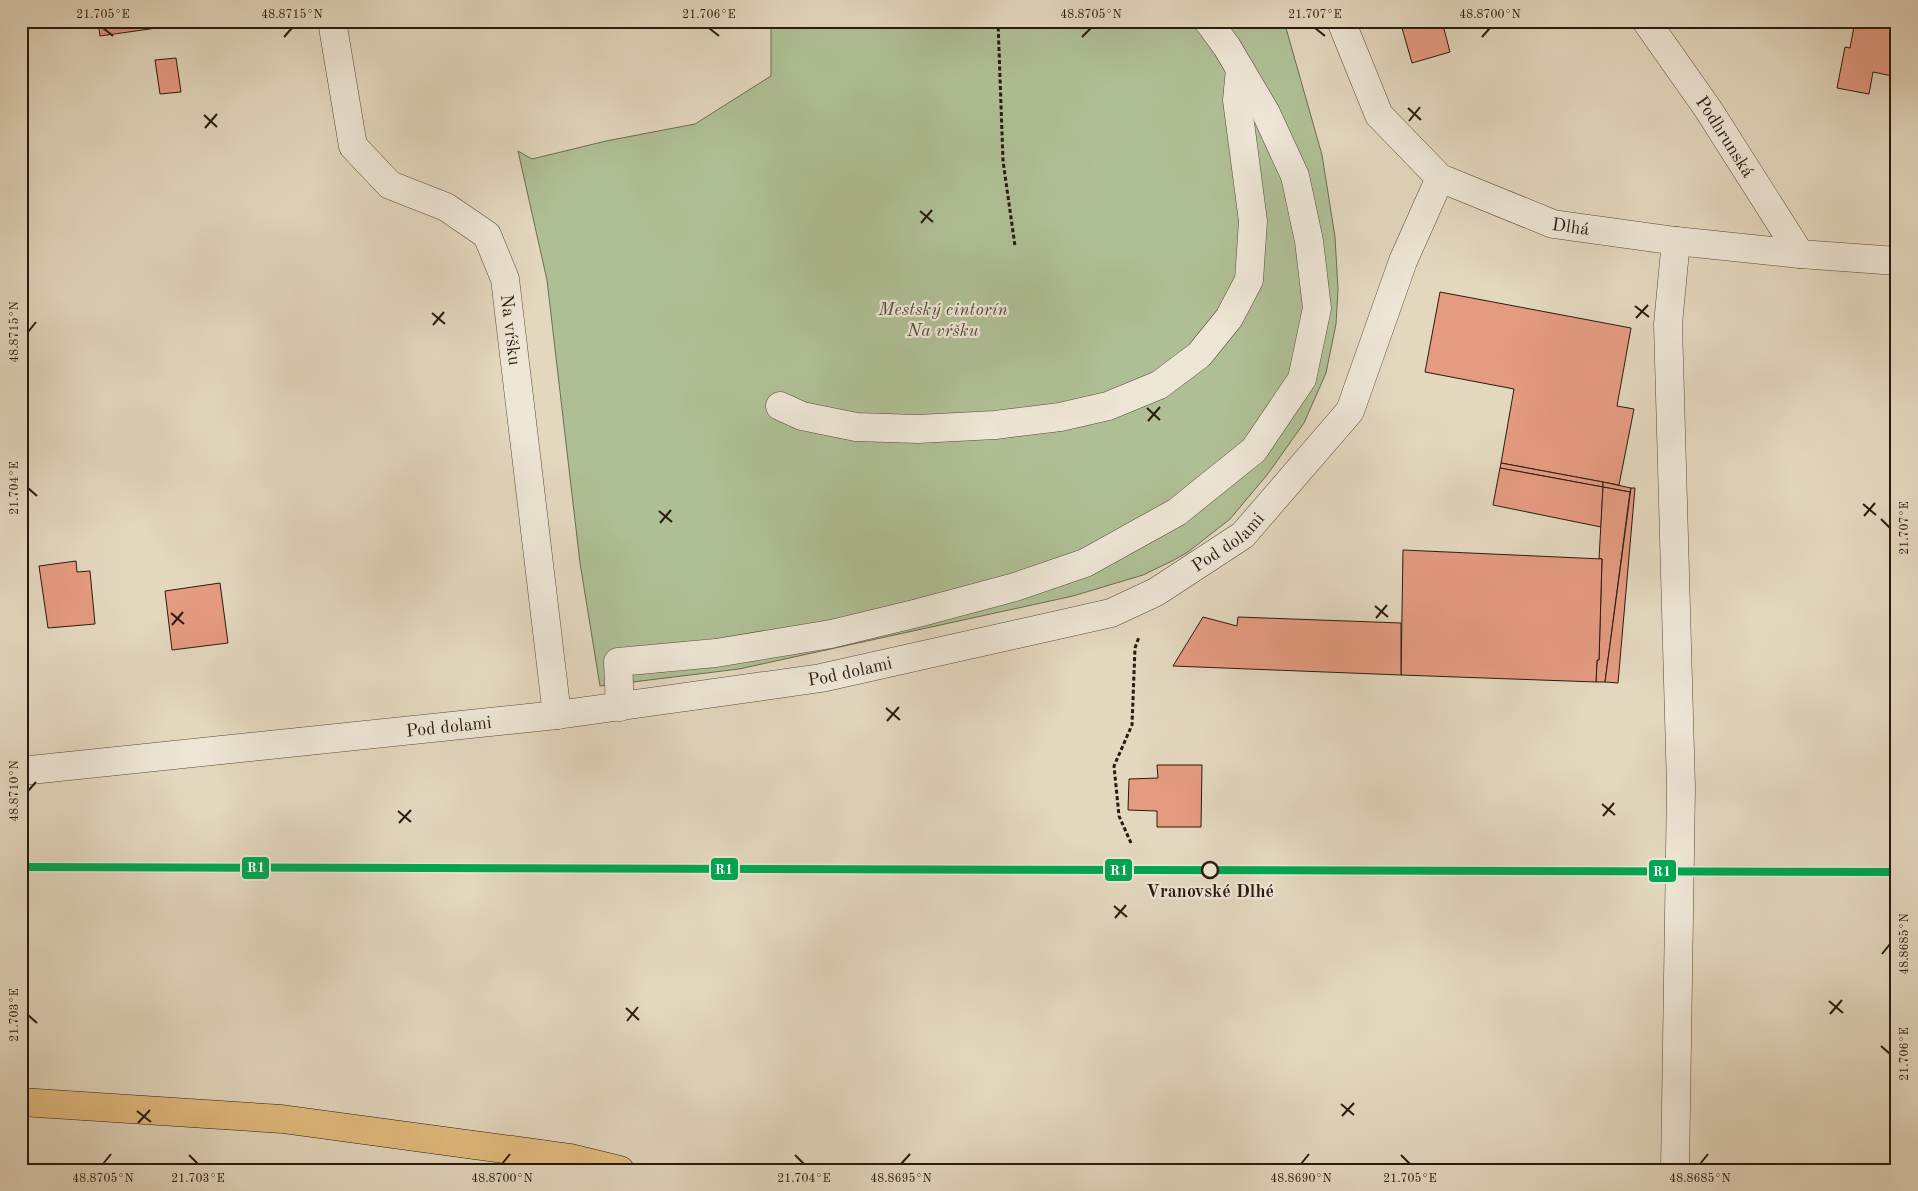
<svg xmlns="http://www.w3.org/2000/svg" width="1918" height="1191" font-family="'Old Standard TT',serif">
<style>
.green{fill:#afbf95;stroke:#6c6c52}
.building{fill:#e59b80;stroke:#2a1a0f}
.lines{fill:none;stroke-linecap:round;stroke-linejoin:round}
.minor-casing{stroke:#58493b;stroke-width:29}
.major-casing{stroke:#2a1a0f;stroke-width:29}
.path{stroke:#2a1a0f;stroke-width:3;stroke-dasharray:4 2.5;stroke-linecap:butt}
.minor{stroke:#ede5d5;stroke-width:28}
.major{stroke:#e2bc7f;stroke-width:28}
.rail-1-casing{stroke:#ede5d5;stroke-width:11}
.rail-1{stroke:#00a651;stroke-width:8}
.ticks{fill:none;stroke:#2a1a0f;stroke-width:2}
.stop-dot{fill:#ede5d5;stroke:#2a1a0f;stroke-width:2.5}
.labels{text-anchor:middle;stroke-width:4.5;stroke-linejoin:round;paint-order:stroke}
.street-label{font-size:18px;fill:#2a1a0f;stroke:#ede5d5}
.park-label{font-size:18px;font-style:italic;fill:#524c37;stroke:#ede5d5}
.stop-label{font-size:18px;font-weight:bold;fill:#2a1a0f;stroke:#ede5d5}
.line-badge{stroke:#ede5d5;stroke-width:2}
.badge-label{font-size:14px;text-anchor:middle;font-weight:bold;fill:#fff}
.neatline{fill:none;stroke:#2a1a0f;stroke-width:2}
.ticks-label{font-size:12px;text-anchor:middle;fill:#2a1a0f}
</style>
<rect width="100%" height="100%" fill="#e3d7be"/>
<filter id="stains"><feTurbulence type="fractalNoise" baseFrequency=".004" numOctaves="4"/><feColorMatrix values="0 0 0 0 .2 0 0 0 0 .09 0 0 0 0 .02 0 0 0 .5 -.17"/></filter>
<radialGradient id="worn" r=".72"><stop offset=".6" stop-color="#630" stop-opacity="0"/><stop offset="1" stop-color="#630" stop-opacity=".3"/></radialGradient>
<path class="green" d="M771,21H1284L1322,155L1335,237L1338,289L1336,324L1326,373L1304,423L1267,475L1230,519L1188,552L1172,561L1143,575L1073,596L739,669L600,686L580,563L547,280L518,151L532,159L606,141L695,124L771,76Z"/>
<g class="building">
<path d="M98,21H156L157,28L100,36Z"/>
<path d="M247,21H285L255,27Z"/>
<rect x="713" y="21" width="33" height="6"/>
<path d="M1400,21H1442L1450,52L1412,63Z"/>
<path d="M1855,21H1897V77L1873,72L1869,94L1837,88L1845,47L1850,48Z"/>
<path d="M176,58L181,92L160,94L155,60Z"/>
<path d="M1440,292L1631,328L1617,406L1634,409L1619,485L1501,463L1514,389L1425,372Z"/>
<path d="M1501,463L1603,482V487L1500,468Z"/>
<path d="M1500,468L1603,487L1601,527L1493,505Z"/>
<path d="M1603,482L1631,488L1630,492L1603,487Z"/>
<path d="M1603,487L1630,492L1605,682H1596L1597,660H1599L1602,559H1599Z"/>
<path d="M1631,488H1635L1618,683L1605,682Z"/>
<path d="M1403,550L1602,559L1599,660H1597L1596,682L1401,675Z"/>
<path d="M76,561L77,572L90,571L95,624L48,628L39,566Z"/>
<path d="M220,583L228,643L172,650L165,591Z"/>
<path d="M1203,617L1237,626L1238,617L1401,623V675L1173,666Z"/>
<path d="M1157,765H1202L1201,827H1157V811L1128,810L1129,779L1158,778Z"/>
</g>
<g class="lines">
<defs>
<g id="minor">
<path id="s1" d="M332,21L353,146L390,185L446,207L487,235L505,279L557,715"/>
<path id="s2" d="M1341,21L1379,115L1440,178L1553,224L1676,241L1800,254L1897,261"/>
<path id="s3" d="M1646,21L1708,109L1800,254"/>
<path d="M780,406L802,416L856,427L918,429L995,425L1060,417L1108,406L1159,385L1199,355L1229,318L1249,280L1253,221L1237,100L1240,69"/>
<path d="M620,707L618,662L716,653L831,634L918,613L1015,587L1085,563L1177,512L1254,450L1302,379L1317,308L1309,241L1295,176L1266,113L1227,47L1208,21"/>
<path id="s4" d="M21,771L557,715L821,678L1111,613L1156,592L1243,535L1350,411L1403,261L1440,178"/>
<path d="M1675,1170L1681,788L1668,324L1676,241"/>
</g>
<path id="major" d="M21,1102L282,1119L571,1158L620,1170"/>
</defs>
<use href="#minor" class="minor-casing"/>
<use href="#major" class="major-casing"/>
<g class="path">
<path d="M998,21L1003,161L1015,246"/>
<path d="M1131,843L1119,816L1114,766L1132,725L1135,648L1139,637"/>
</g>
<use href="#minor" class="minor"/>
<use href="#major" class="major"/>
<defs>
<path id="rail-1" d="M21,867L1897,872"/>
</defs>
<use href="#rail-1" class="rail-1-casing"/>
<use href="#rail-1" class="rail-1"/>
</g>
<path class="ticks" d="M103,28L113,36M709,28L719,36M1315,28L1325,36M284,37L292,28M1082,37L1091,28M1482,37L1490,28M1408,108L1421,120M204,115L217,127M1409,121L1420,107M205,128L217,114M920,211L933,222M921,223L932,210M1635,306L1649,317M432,313L445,324M1636,318L1648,305M433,325L444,312M28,332L36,322M1147,408L1160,420M1148,421L1160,407M28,488L37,496M1863,504L1876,515M659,511L672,522M1864,516L1875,503M1881,519L1890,528M660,523L671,510M1375,606L1388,617M171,613L184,624M1376,618L1387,605M172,625L183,612M886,708L900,720M887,721L899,707M28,791L36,782M1602,804L1615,815M398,811L411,822M1603,816L1614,803M399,823L411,810M1114,906L1127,917M1115,918L1126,905M1882,954L1890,944M1829,1001L1843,1013M626,1008L639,1020M1830,1014L1842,1000M28,1015L37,1023M627,1021L638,1007M1881,1046L1890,1054M1341,1104L1354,1115M137,1111L151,1122M1342,1116L1354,1103M138,1123L150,1110M189,1155L198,1164M795,1155L804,1164M1401,1155L1410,1164M103,1164L111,1154M502,1164L510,1154M901,1164L910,1154M1301,1164L1309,1154M1700,1164L1708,1154"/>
<circle class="stop-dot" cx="1210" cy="870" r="8"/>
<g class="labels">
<g class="street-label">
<text dy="6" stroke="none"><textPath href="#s3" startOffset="140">Podhrunská</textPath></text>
<text dy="6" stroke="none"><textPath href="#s2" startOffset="329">Dlhá</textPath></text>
<text dy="6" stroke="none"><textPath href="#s1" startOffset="389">Na vŕšku</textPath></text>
<text dy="6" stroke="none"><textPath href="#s4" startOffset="1240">Pod dolami</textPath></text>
<text dy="6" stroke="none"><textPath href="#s4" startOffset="835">Pod dolami</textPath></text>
<text dy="6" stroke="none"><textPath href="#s4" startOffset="430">Pod dolami</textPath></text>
</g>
<g class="park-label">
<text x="943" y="315">Mestský cintorín<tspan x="943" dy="21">Na vŕšku</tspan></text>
</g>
<g class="stop-label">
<text x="1210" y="897">Vranovské Dlhé</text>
</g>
</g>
<g class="line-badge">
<rect x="241" y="856" width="29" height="24" rx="5" fill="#00a651"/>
<rect x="710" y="857" width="29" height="24" rx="5" fill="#00a651"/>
<rect x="1104" y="858" width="29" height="24" rx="5" fill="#00a651"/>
<rect x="1648" y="859" width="29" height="24" rx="5" fill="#00a651"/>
</g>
<g class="badge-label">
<text x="256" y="872">R1</text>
<text x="724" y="874">R1</text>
<text x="1119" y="875">R1</text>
<text x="1662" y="876">R1</text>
</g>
<rect width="1918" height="1191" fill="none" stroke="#e3d7be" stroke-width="55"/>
<rect x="28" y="28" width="1862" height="1136" class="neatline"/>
<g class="ticks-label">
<text x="103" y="18">21.705°E</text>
<text x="292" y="18">48.8715°N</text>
<text x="709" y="18">21.706°E</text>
<text x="1091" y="18">48.8705°N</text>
<text x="1315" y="18">21.707°E</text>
<text x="1490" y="18">48.8700°N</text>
<text transform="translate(14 332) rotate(-90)" y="4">48.8715°N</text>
<text transform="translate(14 488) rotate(-90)" y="4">21.704°E</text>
<text transform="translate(1904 528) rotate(-90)" y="4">21.707°E</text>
<text transform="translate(14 791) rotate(-90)" y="4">48.8710°N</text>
<text transform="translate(1904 944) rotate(-90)" y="4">48.8685°N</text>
<text transform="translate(14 1015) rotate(-90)" y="4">21.703°E</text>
<text transform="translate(1904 1054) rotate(-90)" y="4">21.706°E</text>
<text x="103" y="1182">48.8705°N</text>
<text x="198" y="1182">21.703°E</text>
<text x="502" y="1182">48.8700°N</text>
<text x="804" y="1182">21.704°E</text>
<text x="901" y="1182">48.8695°N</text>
<text x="1301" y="1182">48.8690°N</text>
<text x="1410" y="1182">21.705°E</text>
<text x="1700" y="1182">48.8685°N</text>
</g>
<rect width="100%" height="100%" filter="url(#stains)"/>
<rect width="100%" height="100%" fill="url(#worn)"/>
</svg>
